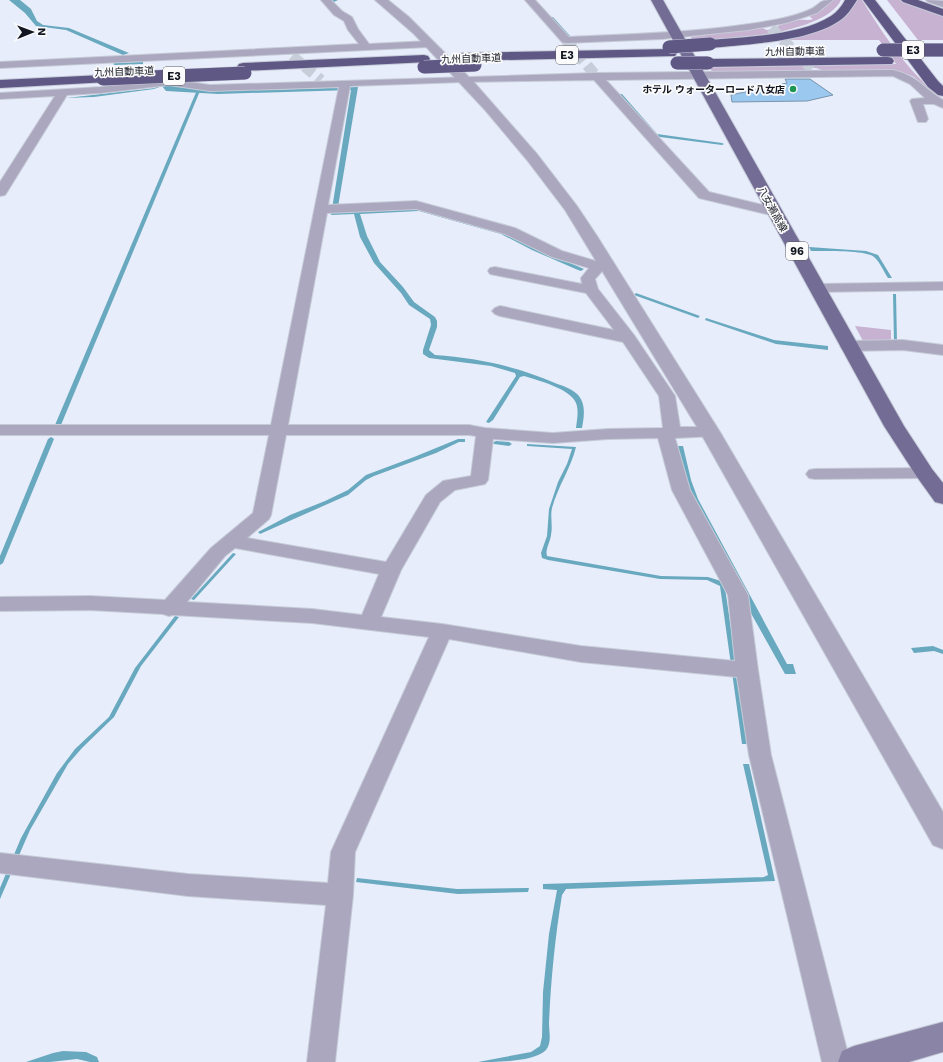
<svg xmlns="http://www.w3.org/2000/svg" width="943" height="1062" font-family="'Work Sans','Noto Sans JP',sans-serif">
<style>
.green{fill:#c7b2d1}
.water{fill:#69a9bf}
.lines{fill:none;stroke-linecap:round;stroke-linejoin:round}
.stream{fill:#69a9bf;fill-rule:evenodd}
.building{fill:#9bc8ef;stroke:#7994ac}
.minor-tunnel{stroke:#c8cdda;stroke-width:11;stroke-dasharray:11 5.5;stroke-linecap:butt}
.minor-casing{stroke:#c6cbd8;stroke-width:2}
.tertiary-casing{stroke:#c6cbd8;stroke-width:2}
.secondary-casing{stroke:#c6cbd8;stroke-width:2}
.primary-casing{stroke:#c6cbd8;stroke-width:2}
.motorway-casing{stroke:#c6cbd8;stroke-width:2}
.minor{fill:#aaa7be;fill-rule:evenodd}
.tertiary{fill:#aaa7be;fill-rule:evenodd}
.secondary{fill:#8a85a6;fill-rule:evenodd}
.primary{fill:#736d95;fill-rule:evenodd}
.motorway{fill:#5f5885;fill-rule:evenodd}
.motorway-bridge-casing{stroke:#c6cbd8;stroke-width:14;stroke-linecap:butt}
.motorway-bridge{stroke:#5f5885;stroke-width:13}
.poi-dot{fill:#1d9653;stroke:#fbfbfb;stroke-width:1.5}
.labels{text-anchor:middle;stroke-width:3.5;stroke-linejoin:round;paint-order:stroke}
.far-street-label{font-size:10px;fill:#121621;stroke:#fbfbfb}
.far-poi-label{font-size:10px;font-weight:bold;fill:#121621;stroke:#fbfbfb;text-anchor:end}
.shield{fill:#fbfbfb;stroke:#585b62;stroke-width:1}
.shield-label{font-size:11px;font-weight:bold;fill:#121621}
</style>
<rect width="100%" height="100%" fill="#e8edfb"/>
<g class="green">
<path d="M832,0H841C826,33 725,42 692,39L691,37L762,28L767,30L778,28V26C784,23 790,21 797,20C803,19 808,21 813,19L810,17L811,15L823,9Z"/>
<path d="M855,0H862C883,34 911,76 943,99V101L928,90L914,77L907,74L897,71L827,72L816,68H806V72L721,74L713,72L707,66L896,64L879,40H763L818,28Z"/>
<path d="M887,0H901L943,15V40H918Z"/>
<path d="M855,326L891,330V343H864Z"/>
</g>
<g class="water">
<path d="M9,0H20L31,9L37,21L43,25L69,28L129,53L123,55L66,30L36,26L25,13Z"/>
<path d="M159,84L267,90L358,87L338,207L339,212L414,208L504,232L535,248L584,269L581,271L578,270L532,250L501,234L419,211L360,214L367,236L380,262L403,287L414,302L435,317L437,321V327L429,350L435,355C477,358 516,366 555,383C563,386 573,389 579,396C586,405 584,417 582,428H576C577,419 579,411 576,403C571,389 537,380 524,376L520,377L493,420L489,423L486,422L516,376L515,373L491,366L429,358L423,354V350L431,325L430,319L409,305L401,293L374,263L360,237L354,214L331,215L351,90L218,94L166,91L162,86L154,89L94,97L66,98L155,88Z"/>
<path d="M809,247L866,251L878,255L892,278H888C884,272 880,262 874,257C867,250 823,251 811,251Z"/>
<path d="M636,293L700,316L698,318L634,295Z"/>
<path d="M893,294H896L897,342L894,341Z"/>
<path d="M706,318L774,340L828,346V350L776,344L705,320Z"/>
<path d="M458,439H465V442H459L436,453L374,476L366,480L348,495L260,534L258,532L290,515L325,501L348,490L366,475L414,457Z"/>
<path d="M527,444L576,447C571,468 558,486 552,508C550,516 553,526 551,535C550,543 545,549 547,556L661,576L708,577L721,581L725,588L748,744H742L720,586L707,580L660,579L548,560L542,558L541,553L547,536L549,509L558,482L567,464L572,449L527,446Z"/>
<path d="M674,446H683L691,480L698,499L787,664H793L796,674H785L748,608L686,490Z"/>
<path d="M233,553L236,554L194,600L191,599Z"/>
<path d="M175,616L179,617L141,666L114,717L82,748L68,764L30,830L0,899V888L21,838L57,773L75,749L109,717L135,668Z"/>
<path d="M933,646L943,650V654L934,651L914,653L911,648Z"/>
<path d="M743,764H749L775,881L566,889L562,895C555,938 551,979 549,1023C549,1032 552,1042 546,1050C534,1062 497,1062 478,1062L531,1052L540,1046L542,1037L543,992L549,934L557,890L543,889V884L764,877L768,875Z"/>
<path d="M357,878L457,889L529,888L528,892L458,894L356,882Z"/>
<path d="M63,1051L86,1052L97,1057L99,1062H90L77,1059L50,1062H26L53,1053Z"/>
</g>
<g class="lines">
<g class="stream">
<path d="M330,0H338L334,2Z"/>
<path d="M551,17H553L571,37V39H569L551,19Z"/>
<path d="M142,62H143V64L115,65L113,64L115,63Z"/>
<path d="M197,90L200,91L61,425L58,427L56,426L55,425Z"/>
<path d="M620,94H622L657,134L722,143L724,144L722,145L660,137V139H658L620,96Z"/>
<path d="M51,437L54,439L3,563L0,565V556L48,439Z"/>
<path d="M496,441L509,442L512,444L509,446L494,444L493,443L494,442Z"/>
</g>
</g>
<path class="building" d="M785,79H810L833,95L807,101L732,102L731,95L787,83Z"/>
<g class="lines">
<g class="minor-tunnel">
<path d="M771,28L812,69"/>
<path d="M566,40L596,76"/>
<path d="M292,56L321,80"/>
</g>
<defs>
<g id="minor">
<path d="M321,0H331L342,11L352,17L358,29L369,44L429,41L434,44L429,47L0,68V62L359,44L348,30L344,21L334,15Z"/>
<path d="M525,0H535L569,37C629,34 690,33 749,24C769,21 790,18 809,10C821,5 817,0 833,0L817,13L786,23L748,30L662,39L566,43L562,42Z"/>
<path d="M926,0L943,1V7L928,2Z"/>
<path d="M893,70C918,76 923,88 943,100V108L934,104H923L928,119L926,122H918L910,101L912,99L925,98L910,84L893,76L606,80L709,192L780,209L782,212L780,215L775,216L699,198L594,80L463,82L350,86L328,205L416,201L515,228L562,251L599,262L606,260L611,261L613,264L611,267L604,269L595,279L598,289L634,335L675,396L680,427H710L716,428L719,432L716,436L675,438L690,490L748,595L758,670L771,755L850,1062H822L749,755L737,677L581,662L449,639L355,852L353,895L335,1062H307L326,905L188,896L0,873V853L188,874L328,883L331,852L429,637L312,623L173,615L169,616L163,614L90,610L0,611V597L90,596L165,600L211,548L253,513L269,435H0V425H271L339,87L210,91L169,85L101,93L67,95L7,192L5,195L0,196V182L55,96L0,99V93L101,87L169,79L210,85L596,73ZM416,209L505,234L552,257L589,268L581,278L582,284L495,267L490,268L488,271L490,274L495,275L586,293L614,330L500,306L495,308L492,311L495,314L500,316L623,342L659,396L663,428L608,429L553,433L485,428L469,425H288L327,213ZM286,435H469L476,436L471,476L443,481L426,495L386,562L247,538L269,519L271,515ZM658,438L672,490L728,595L735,661L581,646L442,624L381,617L401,570L440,502L455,490L485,484L488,480L493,439L553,443L608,439ZM235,548L379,574L362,615L312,609L187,602L225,556Z"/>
<path d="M943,282V290L817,292L812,291L810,288L812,285L817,284Z"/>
<path d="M903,340L943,345V355L903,350L848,351L842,349L840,346L842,343L848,341Z"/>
<path d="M924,468L930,469L933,473L930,477L924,478L815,479L809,478L806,474L809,470L815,469Z"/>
</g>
<path id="tertiary" d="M375,0H388L409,17L472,80L537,154L577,206L597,236L720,432L943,812V849L933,845L700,432L565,210L527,160L485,110L414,34Z"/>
<path id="secondary" d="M943,1022V1052L909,1062H838L842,1051L854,1046Z"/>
<path id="primary" d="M651,0H663L904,426L932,469L943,483V504L935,502L917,477L884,426Z"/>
<g id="motorway">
<path d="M845,0H857C852,8 847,16 839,21C808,42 747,44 710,48L706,47L704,44L706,41L710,40C745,37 802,35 831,16C837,12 842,6 845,0Z"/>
<path d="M863,0H875L938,81L943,86V96L938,95L928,87Z"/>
<path d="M901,0H918L943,9V16L903,2Z"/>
<path d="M671,49L675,50L677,53L675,56L462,61L458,60L456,57L458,54L462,53Z"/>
<path d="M424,55L428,56L430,59L428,62L243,71L239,70L237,67L239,64L243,63Z"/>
<path d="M888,57L892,58L894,61L892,64L708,67L704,66L702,63L704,60L708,59Z"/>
<path d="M103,75L108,76L109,79L108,82L0,88V80Z"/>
</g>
</defs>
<use href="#minor" class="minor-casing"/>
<use href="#tertiary" class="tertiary-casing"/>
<use href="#secondary" class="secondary-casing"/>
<use href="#primary" class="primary-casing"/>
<use href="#motorway" class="motorway-casing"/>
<use href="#minor" class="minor"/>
<use href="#tertiary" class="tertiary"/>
<use href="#secondary" class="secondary"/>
<use href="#primary" class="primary"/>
<use href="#motorway" class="motorway"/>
<defs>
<g id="motorway-bridge">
<path d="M669,47L710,44"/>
<path d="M883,50H943"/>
<path d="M677,63H708"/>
<path d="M424,67L475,65"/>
<path d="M103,79L245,73"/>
</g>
</defs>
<use href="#motorway-bridge" class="motorway-bridge-casing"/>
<use href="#motorway-bridge" class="motorway-bridge"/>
</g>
<circle class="poi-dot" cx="793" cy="89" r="4"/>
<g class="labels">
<g class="far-street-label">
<text transform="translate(795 51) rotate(-1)" y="4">九州自動車道</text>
<text transform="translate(471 58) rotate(-2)" y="4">九州自動車道</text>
<text transform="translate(124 71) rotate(-2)" y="4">九州自動車道</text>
<text transform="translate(773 209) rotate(61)" y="4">八女瀬高線</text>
</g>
<g class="far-poi-label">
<text x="785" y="93">ホテル ウォーターロード八女店</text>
</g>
<g class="shield">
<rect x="902" y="41" width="22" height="18" rx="3"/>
<rect x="556" y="46" width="22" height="18" rx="3"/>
<rect x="163" y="67" width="22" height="18" rx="3"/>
<rect x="786" y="242" width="22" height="18" rx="3"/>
</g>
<g class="shield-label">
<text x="913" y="54">E3</text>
<text x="567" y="59">E3</text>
<text x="174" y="80">E3</text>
<text x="797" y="255">96</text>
</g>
</g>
<g transform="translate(32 32) rotate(89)" stroke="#fbfbfb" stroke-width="3" paint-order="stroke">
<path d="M0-3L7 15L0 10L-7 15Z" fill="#121621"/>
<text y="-6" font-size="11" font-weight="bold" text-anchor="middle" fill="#121621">N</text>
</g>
</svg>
